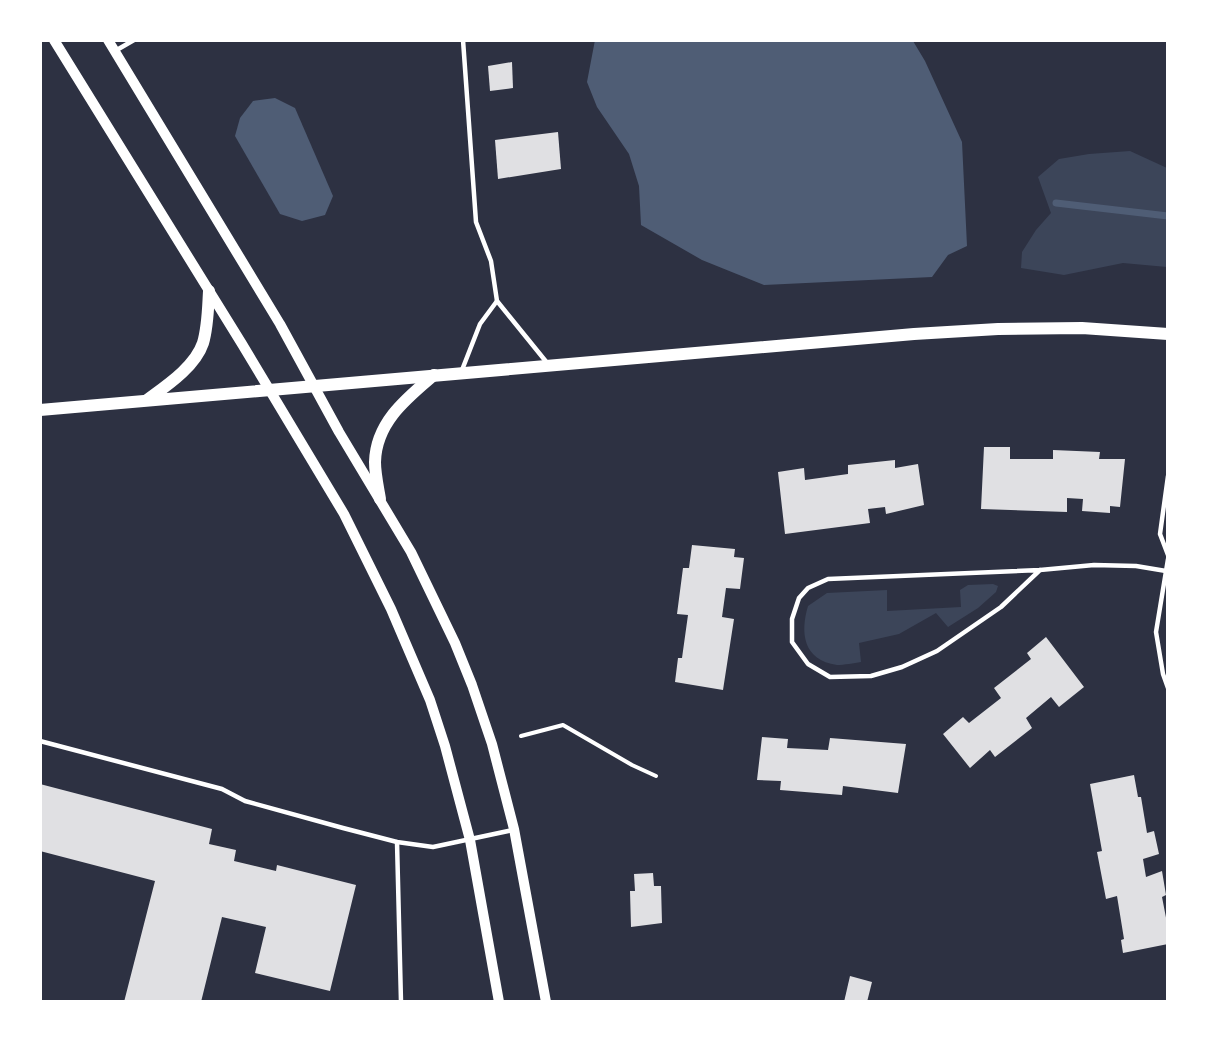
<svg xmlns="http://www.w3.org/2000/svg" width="1208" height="1042" font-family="Quicksand,sans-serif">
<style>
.green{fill:#3c4559}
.water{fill:#4f5d75}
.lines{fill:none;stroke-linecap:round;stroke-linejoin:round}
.stream{stroke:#4f5d75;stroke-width:7}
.building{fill:#e0e0e3}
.path{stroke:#fff;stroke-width:4}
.service{stroke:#fff;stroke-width:4.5}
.tertiary{stroke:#fff;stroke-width:10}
.secondary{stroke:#fff;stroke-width:12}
</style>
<rect width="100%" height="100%" fill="#2d3142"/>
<g class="green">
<path d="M1130,151L1167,168V267L1123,263L1064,275L1021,268L1022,252L1036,230L1051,213L1038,177L1059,159L1089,154Z"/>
<path d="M993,584L998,586L996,592L978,608L948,627L936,613L899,634L859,643L861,662C854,663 844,665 837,665C803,660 800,633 808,606L827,593L887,590V611L961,607L960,590L968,585Z"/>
</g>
<g class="water">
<path d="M595,40L913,41L925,61L962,142L967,246L948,255L932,277L764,285L702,260L641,225L639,186L629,154L597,107L587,82Z"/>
<path d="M275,98L295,108L333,196L325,215L302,221L280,214L235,136L240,118L253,101Z"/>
</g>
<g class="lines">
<path class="stream" d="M1056,203L1168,216"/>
</g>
<g class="building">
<path d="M512,62L513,88L490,91L488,66Z"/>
<path d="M558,132L561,169L498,179L495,140Z"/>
<path d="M984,447H1010V459H1053V450L1100,452L1099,459H1125L1120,507L1110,506V513L1082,511L1083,499L1067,498V512L981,509Z"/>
<path d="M895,460V468L918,464L924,505L886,514L885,507L868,509L870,523L785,534L778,472L804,468L805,480L848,474V465Z"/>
<path d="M692,545L735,549L734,557L744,558L740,589L726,588L722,617L734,619L723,690L675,682L678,658H682L688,615L677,614L683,568H689Z"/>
<path d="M1046,637L1084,687L1059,707L1051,697L1026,718L1032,728L995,757L990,750L970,768L943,734L963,717L969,723L1001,698L994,688L1031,659L1027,653Z"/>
<path d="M762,737L788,739L787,748L828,750L830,738L906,744L898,793L843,786L842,795L780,790L781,781L757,780Z"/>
<path d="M1134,775L1138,797H1141L1147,833L1154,831L1159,854L1143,859L1146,877L1162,871L1166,895L1162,897L1168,928V944L1123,953L1121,940L1124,939L1117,896L1106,899L1097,852L1102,851L1090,784Z"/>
<path d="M40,784L212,829L209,844L236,850L234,861L276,871L277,865L356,885L330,991L255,973L266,927L222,917L201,1002H124L155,881L40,851Z"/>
<path d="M653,873L654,886H661L662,923L631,927L630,891H635L634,874Z"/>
<path d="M850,976L872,982L867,1002H844Z"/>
</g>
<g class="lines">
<path class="path" d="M521,736L563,725L632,765L656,776"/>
<g class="service">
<path d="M463,40L476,222L491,261L497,301L548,364"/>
<path d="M115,51L134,40"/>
<path d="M462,370L480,324L497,301"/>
<path d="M1168,476L1160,534L1168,555"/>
<path d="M1168,559L1156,632L1163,674L1168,688"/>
<path d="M1040,570L1001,607L937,651L902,667L871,676L830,677L808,664L792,642V619L799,598L808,588L828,579L1040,570L1094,565L1136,566L1166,571"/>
<path d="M40,741L222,789L245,801L343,828L397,842L433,847L513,830"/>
<path d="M397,842L401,1002"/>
</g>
<g class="tertiary">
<path d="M54,40L242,344L344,514L391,609L430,700L445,746L470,840L499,1002"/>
<path d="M108,40L280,324L339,432L411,552L455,643L472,685L492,744L514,829L546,1002"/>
</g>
<g class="secondary">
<path d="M147,400C166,386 195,367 203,343C208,326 208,308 209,291"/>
<path d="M40,410L914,334L998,329L1082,328L1168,334"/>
<path d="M380,499C378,487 375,474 375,462C376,422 407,398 434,375"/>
</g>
</g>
<rect width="1208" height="1042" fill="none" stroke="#ffffff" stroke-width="84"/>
</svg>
